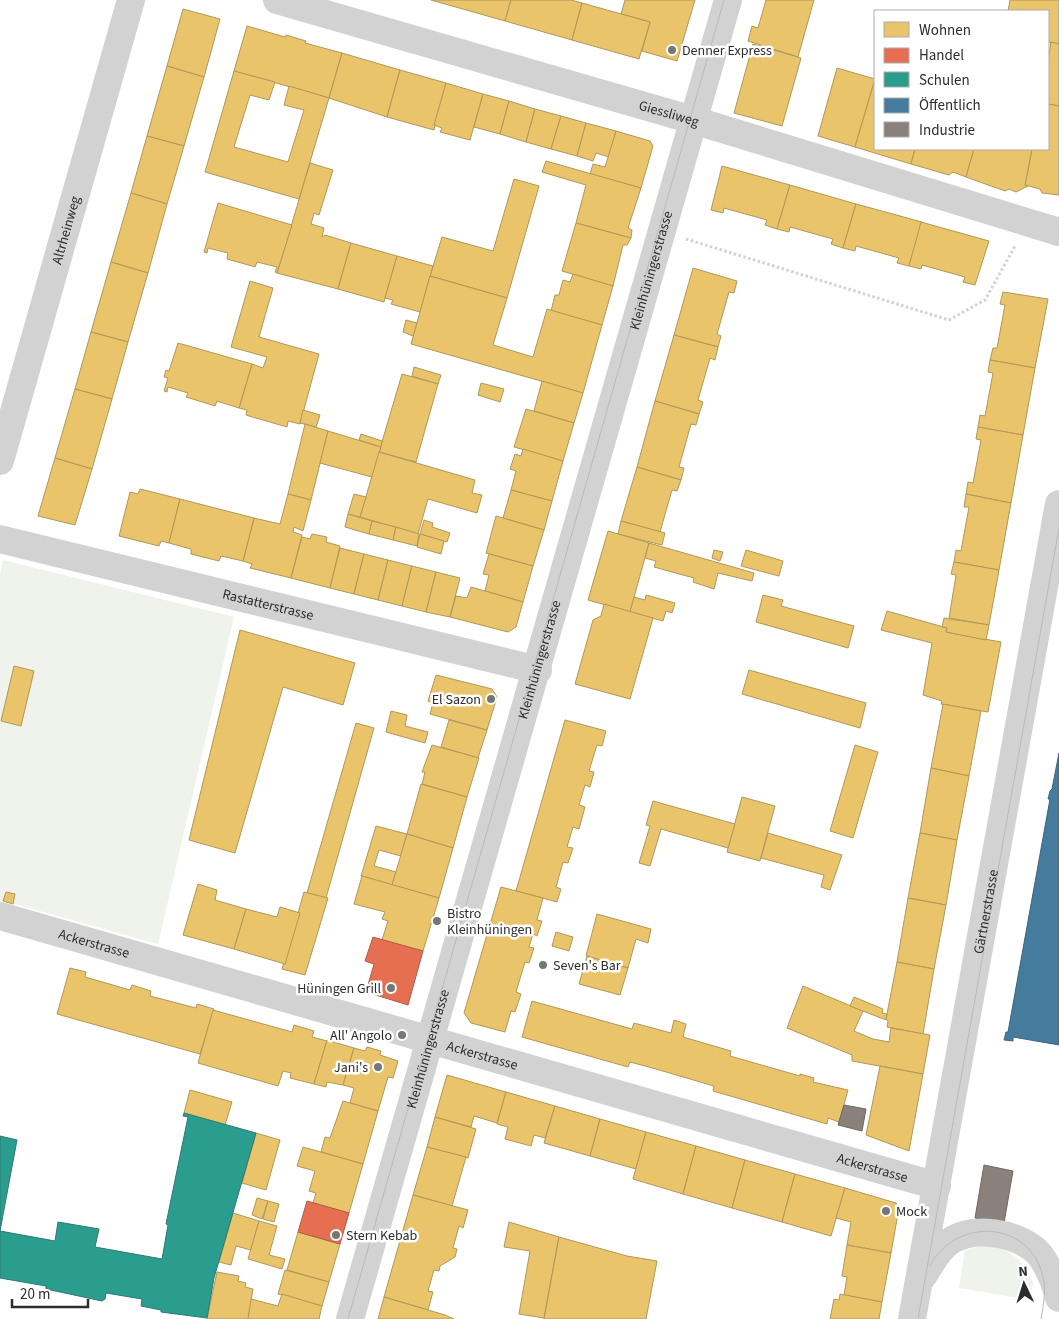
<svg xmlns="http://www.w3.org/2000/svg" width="1059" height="1319" font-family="'Source Sans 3',sans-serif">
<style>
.green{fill:#f0f3eb}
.homes{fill:#e9c46a;stroke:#b19758}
.shops{fill:#e76f51;stroke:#af5b46}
.schools{fill:#2a9d8f;stroke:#2b7b72}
.public{fill:#457b9d;stroke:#3e647b}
.industry{fill:#8a817c;stroke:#6e6864}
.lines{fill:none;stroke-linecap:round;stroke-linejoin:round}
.path{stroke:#d2d2d2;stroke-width:3;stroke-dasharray:2.5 2.5;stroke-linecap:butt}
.minor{stroke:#d2d2d2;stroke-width:28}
.tram{stroke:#b9b9b9;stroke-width:1}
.poi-dot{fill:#767676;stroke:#fff;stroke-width:2}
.labels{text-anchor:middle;stroke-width:5;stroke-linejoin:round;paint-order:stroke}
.poi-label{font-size:14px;fill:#2d2d2d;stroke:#fff;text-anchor:start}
.street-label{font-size:14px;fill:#2d2d2d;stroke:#fff}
</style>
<rect width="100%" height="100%" fill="#fff"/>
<g class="green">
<path d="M3,560L234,617L158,944L0,900V575Z"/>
<path d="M988,1245C1012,1250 1024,1261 1033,1283L1030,1300L959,1288L965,1250Z"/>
</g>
<g class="homes">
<path d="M431,0H511L505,21Z"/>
<path d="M511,0H571L582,3L572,40L505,21Z"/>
<path d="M625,0H695L677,61L642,51L650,22L621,14Z"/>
<path d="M766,0H814L798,57L748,41L752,26L758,28Z"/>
<path d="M1010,0H1059V44L1048,42V11H1008Z"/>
<path d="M582,3L650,22L639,59L572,40Z"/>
<path d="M183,9L220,19L204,77L167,66Z"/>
<path d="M247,26L285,37L286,35L306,41L305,43L342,53L329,98L234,71Z"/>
<path d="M1051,42L1059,44V106L1048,104V62Z"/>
<path d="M753,44L801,58L782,126L734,113Z"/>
<path d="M342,53L400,70L387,117L329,98Z"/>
<path d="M167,66L204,77L184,146L147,136Z"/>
<path d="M837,68L875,79L855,147L818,136Z"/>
<path d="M400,70L446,83L434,130L387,117Z"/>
<path d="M234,71L275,82L269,100L250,95L234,147L288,162L304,110L284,105L289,86L329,98L299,199L205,172Z"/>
<path d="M875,79V149H915L911,164L855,147Z"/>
<path d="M446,83L483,94L470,140L440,132L442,128L434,125Z"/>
<path d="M483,94L509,101L500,134L474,127Z"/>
<path d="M509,101L535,109L526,142L500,134Z"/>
<path d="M1048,104L1059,106V195L1042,193L1040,189L1025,185L1032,149H1048Z"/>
<path d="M535,109L561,116L551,149L526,142Z"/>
<path d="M561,116L586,123L577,156L551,149Z"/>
<path d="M586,123L616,131L609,157L596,153L593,161L577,156Z"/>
<path d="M616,131L650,141L653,146L641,188L590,174L593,164L605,167Z"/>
<path d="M147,136L184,146L167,204L131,193Z"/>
<path d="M915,149H974L966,177L953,172L949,175L911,164Z"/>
<path d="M974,149H1032L1025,185L1028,186L1016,192L1009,189L1005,191L966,177Z"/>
<path d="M546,161L641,188L628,228L632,230L631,238L576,223L586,185L542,172Z"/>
<path d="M310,163L333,170L319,215L314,213L311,224L324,228L322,237L325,235L351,243L338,289L277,273Z"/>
<path d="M722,166L790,185L777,229L765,225L767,220L724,208L723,213L711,210Z"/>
<path d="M514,179L539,186L507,298L430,276L442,237L493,251Z"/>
<path d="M790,185L856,204L843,248L831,244L833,239L790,227L789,232L777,229Z"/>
<path d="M131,193L167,204L148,273L111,262Z"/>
<path d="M218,203L292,225L277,273L275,272L277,267L257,262L255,267L252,266L227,259L228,253L208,248L207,253L204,252Z"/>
<path d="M856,204L922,222L909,266L897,263L899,258L856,246L855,251L843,248Z"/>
<path d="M921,222L989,241L975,285L963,282L965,277L922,265L921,269L909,266Z"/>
<path d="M576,223L631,238L627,245H623L613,286L562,271Z"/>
<path d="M351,243L397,256L384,302L338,289Z"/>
<path d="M397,256L433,266L420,312L391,304L393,300L385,298Z"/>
<path d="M111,262L148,273L128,342L91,332Z"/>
<path d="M693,268L737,281L734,293L729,292L717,334L721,336L718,347L674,335Z"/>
<path d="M573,274L613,286L602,325L551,311L555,295H559L563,280L570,282Z"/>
<path d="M430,276L507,298L493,345L533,357L547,309L602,325L583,393L411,344Z"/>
<path d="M250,281L273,288L259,337L319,354L300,424L288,421L287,427L249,416L246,415L247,410L239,408L252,364L263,368L267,357L231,347Z"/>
<path d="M1003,292L1048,299L1035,368L990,360L993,348H997L1005,305L1000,304Z"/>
<path d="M406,320L417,323L413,336L403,332Z"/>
<path d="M91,332L128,342L112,399L75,389Z"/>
<path d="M674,335L718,347L715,360L710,358L698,400L703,402L699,414L655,401Z"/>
<path d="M178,343L252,364L239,408L217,401L215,406L212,405L186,397L188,393L168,387L167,392L164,391L168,378L164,377L166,370L169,371Z"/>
<path d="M990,360L1035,368L1023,435L978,427L980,415L985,416L993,373L988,372Z"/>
<path d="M414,367L441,375L438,384L412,376Z"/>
<path d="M402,374L438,384L416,462L379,452Z"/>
<path d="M542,381L583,393L574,423L534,411Z"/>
<path d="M481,383L504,389L500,402L478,395Z"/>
<path d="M75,389L112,399L92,469L55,458Z"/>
<path d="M655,401L699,414L696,425L691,424L679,467L684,468L681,480L637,467Z"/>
<path d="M526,409L574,423L563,461L514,447Z"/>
<path d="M303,410L320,415L316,427L300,423Z"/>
<path d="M305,424L328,431L311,500L288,494Z"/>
<path d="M978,427L1023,435L1011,503L966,494L968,482L973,483L981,440L976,439Z"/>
<path d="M328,431L381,447L372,477L320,463Z"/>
<path d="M361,434L382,441L381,447L359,440Z"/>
<path d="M523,449L563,461L552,501L511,490L516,471L510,469L515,454L521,456Z"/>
<path d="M379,452L475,480L472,493L482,495L477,513L428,499L418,534L360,517Z"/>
<path d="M55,458L92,469L75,525L38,516Z"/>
<path d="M637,467L681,480L677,491L672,490L660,532L621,521Z"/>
<path d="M140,489L180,499L169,543L161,541L159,546L119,536L130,492L138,494Z"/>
<path d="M511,490L552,501L544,530L503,518Z"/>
<path d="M288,494L311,500L303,531L294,527L293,532L302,535L291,578L250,568L252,564L243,561L254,518L280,524Z"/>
<path d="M354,494L366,497L360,517L348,514Z"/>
<path d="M966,494L1011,503L999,570L954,562L956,550L961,551L969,507H964Z"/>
<path d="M180,499L254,518L243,561L221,556L219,561L191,554V549L169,543Z"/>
<path d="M348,514L372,521L369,534L345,527Z"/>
<path d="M496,516L544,530L533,566L486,553Z"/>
<path d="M424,520L433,523L432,527L450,533L447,542L420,534Z"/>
<path d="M372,521L396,527L393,540L369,534Z"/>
<path d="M621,521L665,533L662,545L618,534Z"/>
<path d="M396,527L419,534L417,546L393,540Z"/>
<path d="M608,531L649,543L630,612L588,600Z"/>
<path d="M312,534L327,537L326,542L340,546L330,588L291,578L302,537L310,539Z"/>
<path d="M420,534L444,541L441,554L417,547Z"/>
<path d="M649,543L754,573L752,581L718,573L714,589L693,582L694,578L654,567L656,561L645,558Z"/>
<path d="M340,548L364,554L354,594L330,588Z"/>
<path d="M714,550L723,552L720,561L712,558Z"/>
<path d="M746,550L783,561L779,576L741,566Z"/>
<path d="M364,554L388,560L378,600L354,594Z"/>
<path d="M489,554L533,566L523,602L485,591L489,575L483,574Z"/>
<path d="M388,560L412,566L402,606L378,600Z"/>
<path d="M954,562L999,570L989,625L949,618L956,575L951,574Z"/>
<path d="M412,566L436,572L426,612L402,606Z"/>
<path d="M436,572L460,578L450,617L426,612Z"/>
<path d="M471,587L523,602L516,627L508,632L450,617L456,596L467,598Z"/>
<path d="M646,595L675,603L672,613L666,611L663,621L630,612L634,597L645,600Z"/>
<path d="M763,595L783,600L781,606L854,626L848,648L756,622Z"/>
<path d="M604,604L653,618L630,699L575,684L593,620L601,616Z"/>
<path d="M887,611L947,628L946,632L1001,642L988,712L941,704L942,701L923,695L932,643L881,630Z"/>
<path d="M944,618L989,625L986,640L946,632L947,628L942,627Z"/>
<path d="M240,630L355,663L343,705L283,687L235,853L189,840Z"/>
<path d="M14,666L34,671L21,726L1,721Z"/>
<path d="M749,670L866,703L860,728L742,694Z"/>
<path d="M436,675L492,689L497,697L487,730L430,714L433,703L428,701Z"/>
<path d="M943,704L981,711L969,776L931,768Z"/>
<path d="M391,711L407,715L405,726L428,732L425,743L386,732Z"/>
<path d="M449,720L487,730L478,758L441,747Z"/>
<path d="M565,720L606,731L602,746L597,745L589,771L594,772L590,787L585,785L579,805L585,807L579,829L573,827L567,847L573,848L568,863L563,862L556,887L561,889L557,902L516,891Z"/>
<path d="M356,723L374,728L326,898L307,893Z"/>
<path d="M432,745L479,758L467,797L422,784L425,772H422Z"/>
<path d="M855,745L878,752L853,838L830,831Z"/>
<path d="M931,768L969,776L957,840L920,833Z"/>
<path d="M421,784L467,797L453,848L407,834Z"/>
<path d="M742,797L775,806L760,861L727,852Z"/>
<path d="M653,801L735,824L728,848L661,829L650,866L639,863L650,826L646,825Z"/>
<path d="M376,826L407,834L401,856L379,850L374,866L396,872L392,885L361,876Z"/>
<path d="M768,833L842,855L830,890L821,887L824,875L761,858Z"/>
<path d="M920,833L957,840L946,905L908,898Z"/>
<path d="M407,834L453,848L439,898L392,885Z"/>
<path d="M362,876L439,898L423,951L382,940L388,921L382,919L385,912L354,904Z"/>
<path d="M198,884L217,890L215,900L246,909L234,949L183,935Z"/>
<path d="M501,887L543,898L537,920L542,921L537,936L533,934L529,947L534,948L529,963L525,962L516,992L521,994L515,1012L511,1011L505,1032L471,1023L464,1013Z"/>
<path d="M6,892L15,894L13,904L3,901Z"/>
<path d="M304,892L328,898L305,975L282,969Z"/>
<path d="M908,898L946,905L934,969L897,962Z"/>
<path d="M280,907L300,913L285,964L234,949L246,909L277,917Z"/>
<path d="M597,914L651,929L648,943L636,939L628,968L586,956Z"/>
<path d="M556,932L573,937L569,951L552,946Z"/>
<path d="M587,956L628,968L620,995L579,984Z"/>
<path d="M897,962L934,969L923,1034L887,1027L888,1021L886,1019Z"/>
<path d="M70,968L86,972L85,977L130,990L132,985L151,991L150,996L196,1008L197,1004L214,1009L200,1054L57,1014Z"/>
<path d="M803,986L863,1011L854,1031L873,1039L889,1042L891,1028L930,1035L923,1074L852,1061V1055L787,1028Z"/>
<path d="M854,997L883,1009L882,1013L887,1014L886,1020L850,1006Z"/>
<path d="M532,1001L632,1029L634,1023L671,1033L674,1020L686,1024L683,1037L731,1051L730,1056L800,1076V1074L814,1078L813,1082L848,1090L839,1122L828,1118L827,1124L713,1091L714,1086L649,1067L630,1062L628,1067L522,1037Z"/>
<path d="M213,1010L292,1032L294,1025L314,1031L312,1037L327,1041L314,1084L290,1078L291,1073L283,1071L278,1086L198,1063Z"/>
<path d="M327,1040L354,1048L343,1085L327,1082L326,1087L314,1084Z"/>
<path d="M367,1047L381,1051L380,1055L398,1061L393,1078L388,1077L378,1111L350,1103L354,1088L343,1085L354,1048L365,1051Z"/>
<path d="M880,1066L923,1074L909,1151L866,1135Z"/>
<path d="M447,1075L506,1092L497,1123L474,1116L471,1127L435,1117Z"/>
<path d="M190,1090L232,1102L225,1125L184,1113Z"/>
<path d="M506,1092L555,1106L545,1138L534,1135L531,1146L505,1139L508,1127L497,1124Z"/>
<path d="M343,1101L378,1111L363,1164L321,1152L325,1137L330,1138Z"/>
<path d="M555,1106L600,1119L590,1156L544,1143Z"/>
<path d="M435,1117L476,1129L468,1158L427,1147Z"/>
<path d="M600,1119L646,1132L636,1169L590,1156Z"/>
<path d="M646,1132L696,1146L683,1194L633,1179Z"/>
<path d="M256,1133L280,1140L266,1190L242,1183Z"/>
<path d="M696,1146L745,1160L732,1208L683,1194Z"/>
<path d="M303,1147L363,1164L349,1213L313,1203L316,1193L309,1191L315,1171L297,1166Z"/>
<path d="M427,1147L466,1157L452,1206L413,1195Z"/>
<path d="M745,1160L795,1174L782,1222L732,1208Z"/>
<path d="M795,1174L845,1188L831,1236L782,1222Z"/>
<path d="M845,1188L896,1203L899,1208L891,1253L847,1245L851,1222L836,1218Z"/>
<path d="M413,1195L468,1210L463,1228L459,1226L453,1248L457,1249L455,1257L440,1266L439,1271L434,1270L428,1291L433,1292L428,1310L384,1297Z"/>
<path d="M257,1198L268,1201L262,1219L252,1215Z"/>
<path d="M268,1201L279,1204L274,1222L263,1219Z"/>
<path d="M233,1213L259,1221L251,1250L236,1246L231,1265L219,1262Z"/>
<path d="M259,1221L277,1226L269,1255L285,1259L282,1269L248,1259Z"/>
<path d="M509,1222L559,1237L544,1318L519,1314L530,1251L504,1247Z"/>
<path d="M298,1232L340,1244L329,1282L287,1270Z"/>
<path d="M559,1237L627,1256L657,1261L646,1319H544Z"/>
<path d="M847,1245L891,1253L882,1302L844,1295L847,1277L842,1276Z"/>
<path d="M285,1270L329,1282L322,1306L278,1294Z"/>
<path d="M217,1272L239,1276L238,1281L246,1283L245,1287L253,1289L248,1319H207Z"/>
<path d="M282,1294L322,1306L319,1319H248L251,1299L278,1306Z"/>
<path d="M840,1294L882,1302L879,1319H830L834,1299L839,1300Z"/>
<path d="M384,1297L445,1315L454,1319H378Z"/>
</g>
<g class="shops">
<path d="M373,937L423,951L408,1005L366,992L374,964L365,961Z"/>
<path d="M307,1201L349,1213L340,1244L298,1232Z"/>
</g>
<path class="schools" d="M184,1113L256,1133L214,1278L207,1318L161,1312V1310L141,1306L142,1299L106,1293L105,1299L102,1301L46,1289V1286L0,1278V1136L17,1140L0,1231L55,1241L58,1222L99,1229L95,1247L162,1259L168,1225L166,1224L188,1117L183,1116Z"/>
<path class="public" d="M1059,753V1045L1013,1037V1041L1004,1040L1006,1032H1008L1050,799H1048L1050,791L1052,789Z"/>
<g class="industry">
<path d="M844,1105L866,1109L862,1131L838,1125Z"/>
<path d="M984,1165L1013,1171L1004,1223L975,1218Z"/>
</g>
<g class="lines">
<path class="path" d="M686,239L949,320L985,300L1015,246"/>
<g class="minor">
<path id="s1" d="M277,0L693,120L1059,232"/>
<path id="s2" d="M0,461L131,0"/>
<path id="s3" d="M0,539L538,670"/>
<path id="s4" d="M0,916L937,1186"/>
<path d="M923,1276C931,1264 939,1247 952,1240C976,1226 1014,1233 1035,1250C1046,1259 1056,1285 1059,1298"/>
<path id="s5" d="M350,1319L728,0"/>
<path id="s6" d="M912,1319L1059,504"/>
</g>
<g class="tram">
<path d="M930,1266C953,1220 1023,1218 1041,1270C1047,1286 1044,1302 1041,1319"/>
<path d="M348,1319L724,0"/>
<path d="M918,1319L1059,528"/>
</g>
</g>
<g class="poi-dot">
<circle cx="672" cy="50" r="5"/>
<circle cx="491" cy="699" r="5"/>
<circle cx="437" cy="921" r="5"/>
<circle cx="543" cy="965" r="5"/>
<circle cx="391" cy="988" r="5"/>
<circle cx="402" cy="1035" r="5"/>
<circle cx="378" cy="1067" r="5"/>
<circle cx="886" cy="1211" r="5"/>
<circle cx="336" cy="1235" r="5"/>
</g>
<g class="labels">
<g class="poi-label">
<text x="682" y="55">Denner Express</text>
<text x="481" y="704" text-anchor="end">El Sazon</text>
<text x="447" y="918">Bistro<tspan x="447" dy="16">Kleinhüningen</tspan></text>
<text x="553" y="970">Seven's Bar</text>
<text x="381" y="993" text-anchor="end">Hüningen Grill</text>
<text x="392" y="1040" text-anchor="end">All' Angolo</text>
<text x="368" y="1072" text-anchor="end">Jani's</text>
<text x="896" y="1216">Mock</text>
<text x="346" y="1240">Stern Kebab</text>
</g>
<g class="street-label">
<text dy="5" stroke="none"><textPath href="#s1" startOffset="408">Giessliweg</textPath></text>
<text dy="5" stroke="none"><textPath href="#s2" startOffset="240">Altrheinweg</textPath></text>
<text dy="5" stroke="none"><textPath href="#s5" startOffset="1091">Kleinhüningerstrasse</textPath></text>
<text dy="5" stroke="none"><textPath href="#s3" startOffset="276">Rastatterstrasse</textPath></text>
<text dy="5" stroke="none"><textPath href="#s5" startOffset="686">Kleinhüningerstrasse</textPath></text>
<text dy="5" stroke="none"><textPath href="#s6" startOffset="414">Gärtnerstrasse</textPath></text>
<text dy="5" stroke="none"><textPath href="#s4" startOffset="98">Ackerstrasse</textPath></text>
<text dy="5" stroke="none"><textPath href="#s5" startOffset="281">Kleinhüningerstrasse</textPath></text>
<text dy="5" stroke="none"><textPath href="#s4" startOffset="502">Ackerstrasse</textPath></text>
<text dy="5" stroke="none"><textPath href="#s4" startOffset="908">Ackerstrasse</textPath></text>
</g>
</g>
<rect x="874" y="10" width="175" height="140" fill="#ffffff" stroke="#ababab"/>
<rect x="884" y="22" width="25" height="15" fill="#e9c46a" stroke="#ababab"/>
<text x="919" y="35" font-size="15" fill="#2d2d2d">Wohnen</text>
<rect x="884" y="48" width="25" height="15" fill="#e76f51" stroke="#ababab"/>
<text x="919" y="60" font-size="15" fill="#2d2d2d">Handel</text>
<rect x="884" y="72" width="25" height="15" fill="#2a9d8f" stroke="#ababab"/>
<text x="919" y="85" font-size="15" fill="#2d2d2d">Schulen</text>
<rect x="884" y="98" width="25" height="15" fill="#457b9d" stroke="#ababab"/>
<text x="919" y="110" font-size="15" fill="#2d2d2d">Öffentlich</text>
<rect x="884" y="122" width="25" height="15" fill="#8a817c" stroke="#ababab"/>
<text x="919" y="135" font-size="15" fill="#2d2d2d">Industrie</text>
<g transform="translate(1024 1284) rotate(356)" stroke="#ffffff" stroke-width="4" paint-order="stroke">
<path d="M0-4L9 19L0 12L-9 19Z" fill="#2d2d2d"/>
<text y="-8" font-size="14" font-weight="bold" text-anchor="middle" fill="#2d2d2d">N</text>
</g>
<path d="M12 1299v8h76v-8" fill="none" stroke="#2d2d2d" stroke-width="2.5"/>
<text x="20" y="1299" font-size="15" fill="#2d2d2d" stroke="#ffffff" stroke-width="4" paint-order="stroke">20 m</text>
</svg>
